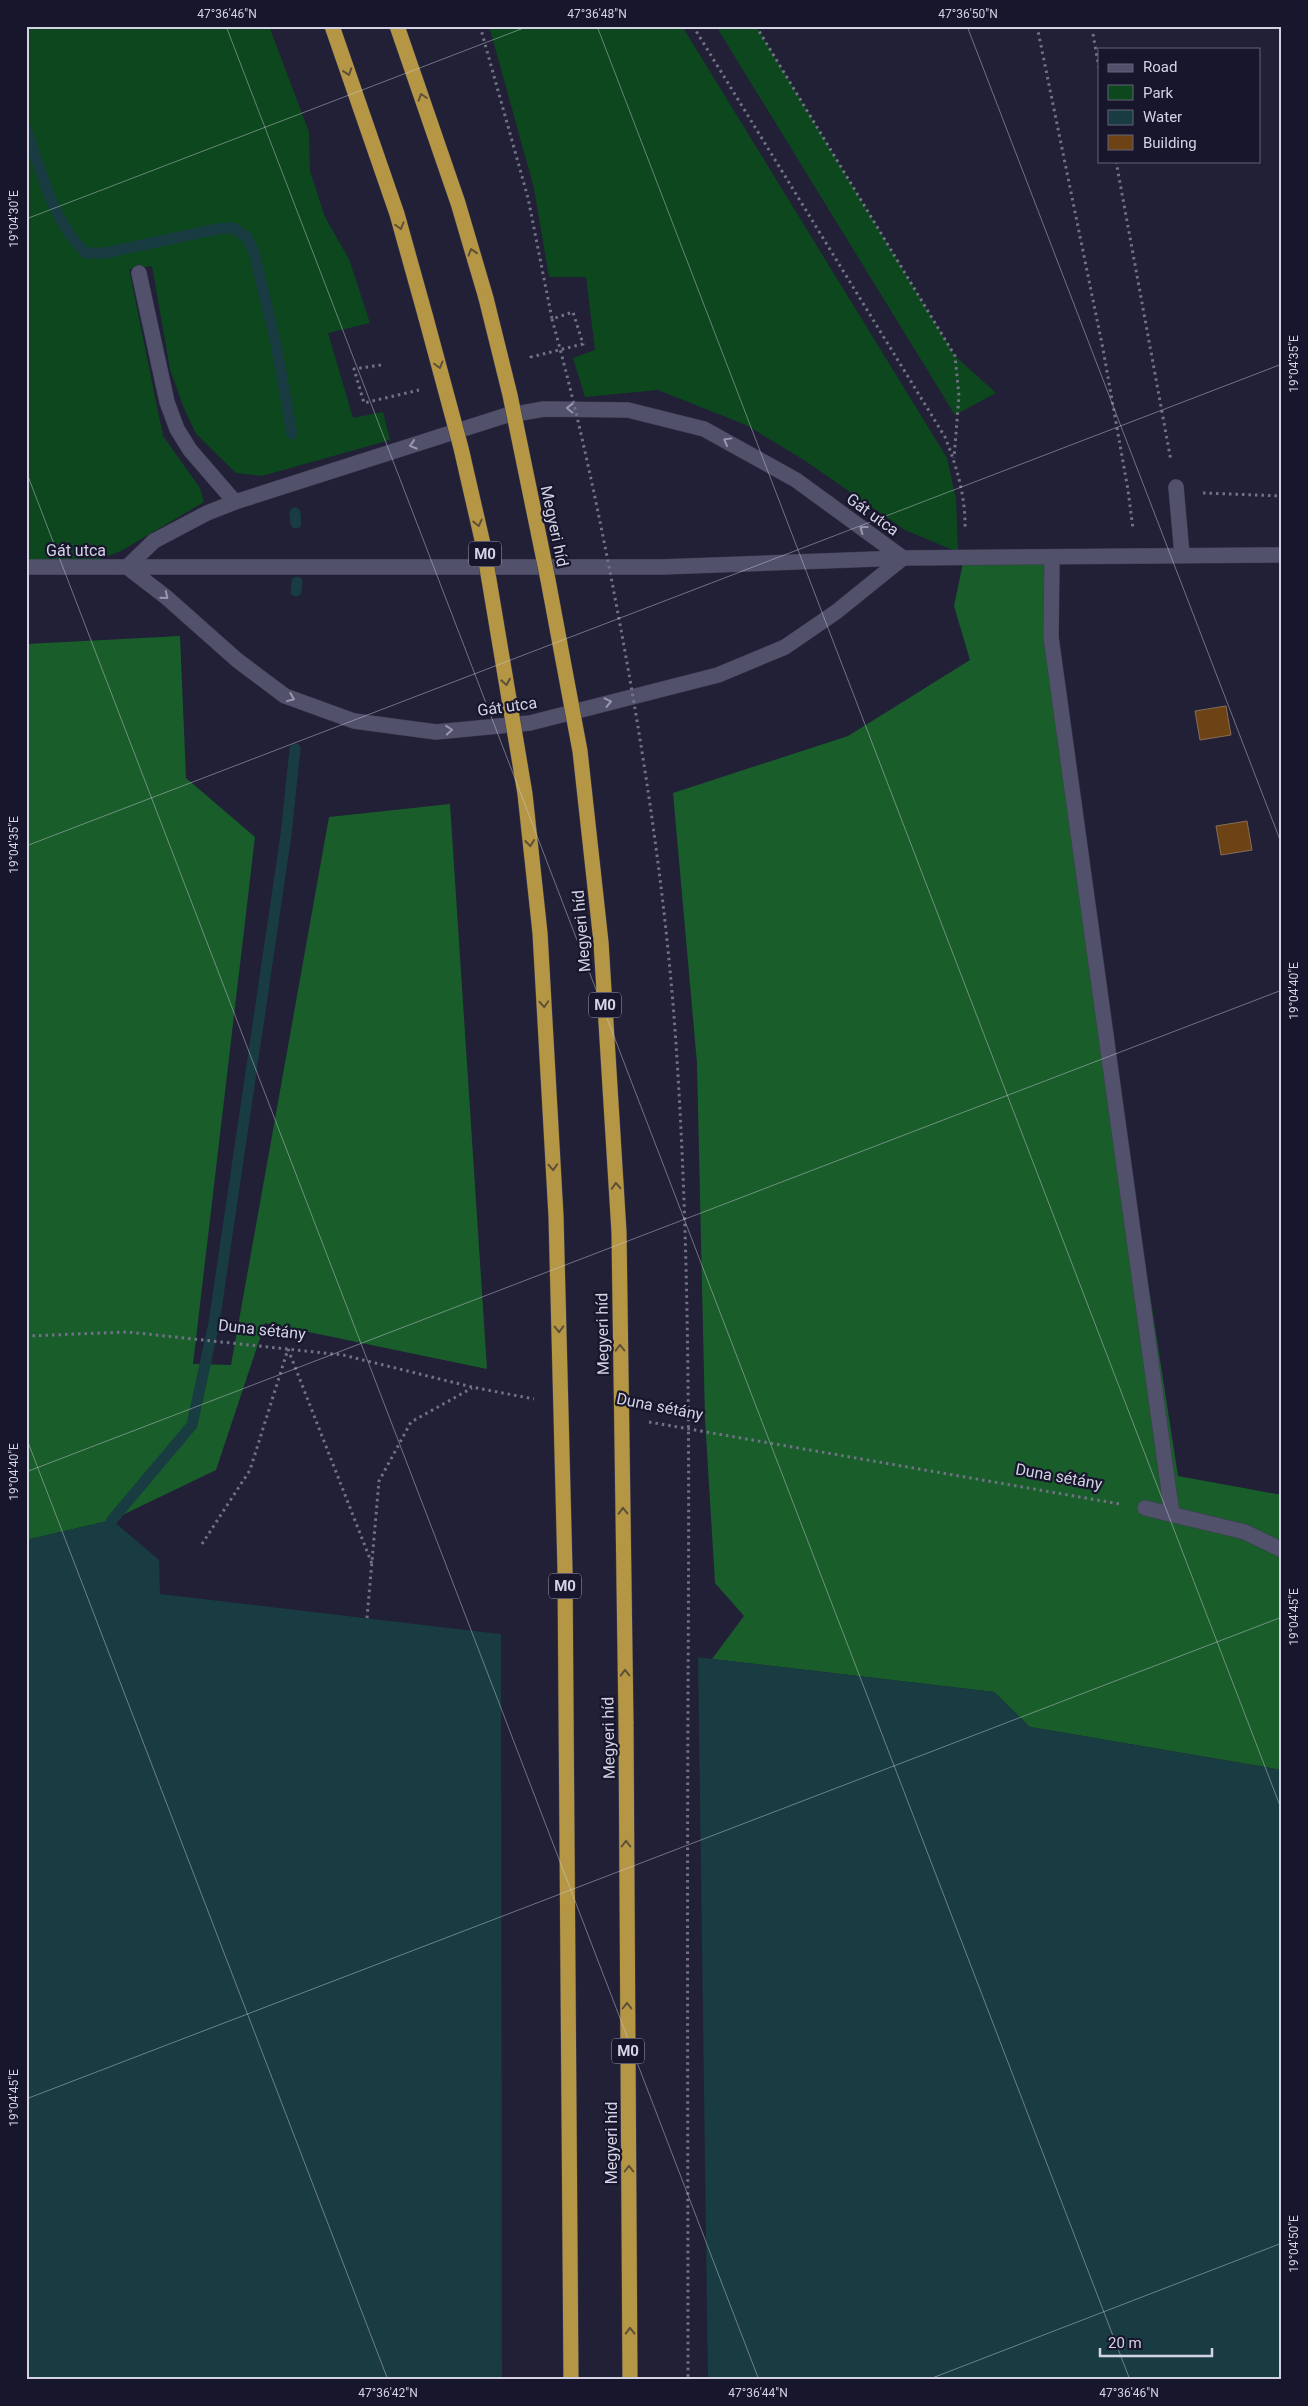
<svg xmlns="http://www.w3.org/2000/svg" width="1308" height="2406" font-family="Roboto,sans-serif">
<style>
.green{fill:#0d471e}
.forest{fill:#195d2b}
.water{fill:#183c41}
.pier{fill:#212037}
.lines{fill:none;stroke-linecap:round;stroke-linejoin:round}
.stream{stroke:#183c41;stroke-width:11}
.building{fill:#6d4214;stroke:#866d58}
.minor-casing{stroke:#3f3d51;stroke-width:16}
.highway-casing{stroke:#3f3d51;stroke-width:16}
.path{stroke:#727286;stroke-width:3;stroke-dasharray:2.5 4;stroke-linecap:butt}
.minor{stroke:#52516c;stroke-width:15}
.highway{stroke:#b49645;stroke-width:15}
.highway-bridge-casing{stroke:#3f3d51;stroke-width:16;stroke-linecap:butt}
.path-bridge{stroke:#727286;stroke-width:3;stroke-dasharray:2.5 4;stroke-linecap:butt}
.highway-bridge{stroke:#b49645;stroke-width:15}
.oneway{stroke:#5e5038}
.oneway2{stroke:#9998ae}
.ticks{fill:none;stroke:#d3d3e4;stroke-width:1;stroke-opacity:0.45}
.labels{text-anchor:middle;stroke-width:4.5;stroke-linejoin:round;paint-order:stroke}
.shield{fill:#18162d;stroke:#9b9aad;stroke-width:1}
.shield-label{font-size:15px;font-weight:bold;fill:#d3d3e4}
.street-label{font-size:16px;fill:#d3d3e4;stroke:#18162d}
.neatline{fill:none;stroke:#d3d3e4;stroke-width:2}
.ticks-label{font-size:12px;text-anchor:middle;fill:#d3d3e4}
</style>
<rect width="100%" height="100%" fill="#212037"/>
<g class="green">
<path d="M26,26H269L309,132L310,171L325,217L349,259L370,323L328,333L353,418L383,412L390,440L262,476L236,473L196,434L183,406L170,369L152,266L129,269L163,436L200,488L204,502L121,551L100,559H26Z"/>
<path d="M489,26H682L947,458L956,499L958,552L905,530L804,460L746,425L658,390L585,397L573,358L595,350L586,277H549L534,188Z"/>
<path d="M716,26H756L955,356L996,393L955,415Z"/>
</g>
<g class="forest">
<path d="M964,558H1052L1048,635L1178,1476L1282,1495V1770L1030,1727L994,1692L712,1659L744,1616L715,1583L705,1419L697,1063L673,793L848,736L970,660L954,606Z"/>
<path d="M180,636L186,778L255,837L193,1364L231,1365L329,817L450,804L487,1369L265,1323L216,1470L112,1520L26,1540V644Z"/>
</g>
<path class="water" d="M112,1520L159,1560L160,1594L994,1692L1030,1727L1282,1770V2380H26V1540Z"/>
<path class="pier" d="M501,1632L698,1655L708,2380H502Z"/>
<g class="lines">
<g class="stream">
<path d="M26,129C42,171 52,222 86,253H105L217,229L233,228L246,236L254,252L276,344L292,434"/>
<path d="M295,513L296,523"/>
<path d="M296,591L297,582"/>
<path d="M106,1534L112,1520L192,1425L214,1323L286,835L295,749"/>
</g>
</g>
<g class="building">
<path d="M1226,706L1231,735L1200,740L1195,711Z"/>
<path d="M1247,821L1252,850L1221,855L1216,826Z"/>
</g>
<g class="lines">
<defs>
<g id="minor">
<path d="M139,273L167,402L177,429L190,450L235,502"/>
<path d="M1176,487L1182,555"/>
<path d="M1052,558L1051,637L1172,1514"/>
<path d="M26,567H661L903,558L1282,555"/>
<path d="M127,567L166,597L237,660L285,696L354,721L436,732L530,723L718,675L785,647L836,612L903,558"/>
<path d="M127,567L154,541L207,513L235,502L504,416L544,409L628,410L704,429L796,480L903,558"/>
<path d="M1145,1508L1245,1532L1282,1550"/>
</g>
<g id="highway">
<path d="M332,26L397,214L426,318"/>
<path d="M397,26L458,203L486,298"/>
<path d="M626,1722L630,2380"/>
</g>
</defs>
<use href="#minor" class="minor-casing"/>
<use href="#highway" class="highway-casing"/>
<g class="path">
<path d="M480,26L528,198L552,319L573,312L583,344L531,357L532,360"/>
<path d="M693,26L945,437C957,467 966,498 965,530"/>
<path d="M756,26L955,356L959,396L954,458"/>
<path d="M1037,26L1103,349L1128,490L1133,529"/>
<path d="M1093,34L1099,68"/>
<path d="M1116,161L1171,461"/>
<path d="M381,365L354,369L364,403L419,390"/>
<path d="M1203,493L1282,496"/>
<path d="M26,1336L128,1332L343,1355L472,1387L534,1399"/>
<path d="M288,1349L372,1564"/>
<path d="M649,1422L1120,1504"/>
<path d="M202,1544L250,1470L288,1349"/>
<path d="M367,1618L379,1481L411,1422L472,1388"/>
</g>
<use href="#minor" class="minor"/>
<use href="#highway" class="highway"/>
<defs>
<g id="highway-bridge">
<path d="M486,298L510,395L548,580L580,751L601,942L619,1232L626,1722"/>
<path d="M426,318L461,448L483,544L525,794L540,933L556,1216L565,1570L571,2380"/>
</g>
</defs>
<use href="#highway-bridge" class="highway-bridge-casing"/>
<path class="path-bridge" d="M552,319C578,413 598,508 616,603C642,740 663,877 674,1016C691,1244 689,1474 688,1703C687,1928 688,2154 688,2380"/>
<use href="#highway-bridge" class="highway-bridge"/>
</g>
<defs><path id="oneway-chevron" d="M-2-3.5L2.5 0L-2 3.5" fill="none" stroke-width="1.6" stroke-linecap="round" stroke-linejoin="round" transform="scale(1.25)"/></defs>
<g class="oneway">
<use href="#oneway-chevron" transform="translate(348 72) rotate(71)"/>
<use href="#oneway-chevron" transform="translate(422 97) rotate(-108)"/>
<use href="#oneway-chevron" transform="translate(400 226) rotate(74)"/>
<use href="#oneway-chevron" transform="translate(472 252) rotate(-107)"/>
<use href="#oneway-chevron" transform="translate(439 365) rotate(75)"/>
<use href="#oneway-chevron" transform="translate(478 523) rotate(77)"/>
<use href="#oneway-chevron" transform="translate(506 682) rotate(80)"/>
<use href="#oneway-chevron" transform="translate(530 843) rotate(84)"/>
<use href="#oneway-chevron" transform="translate(544 1004) rotate(87)"/>
<use href="#oneway-chevron" transform="translate(553 1167) rotate(87)"/>
<use href="#oneway-chevron" transform="translate(616 1186) rotate(-93)"/>
<use href="#oneway-chevron" transform="translate(559 1329) rotate(89)"/>
<use href="#oneway-chevron" transform="translate(620 1348) rotate(-91)"/>
<use href="#oneway-chevron" transform="translate(623 1511) rotate(-91)"/>
<use href="#oneway-chevron" transform="translate(625 1673) rotate(-91)"/>
<use href="#oneway-chevron" transform="translate(626 1844) rotate(-90)"/>
<use href="#oneway-chevron" transform="translate(627 2006) rotate(-90)"/>
<use href="#oneway-chevron" transform="translate(629 2169) rotate(-90)"/>
<use href="#oneway-chevron" transform="translate(630 2331) rotate(-91)"/>
</g>
<g class="oneway2">
<use href="#oneway-chevron" transform="translate(570 408) rotate(-179)"/>
<use href="#oneway-chevron" transform="translate(727 441) rotate(-151)"/>
<use href="#oneway-chevron" transform="translate(413 445) rotate(163)"/>
<use href="#oneway-chevron" transform="translate(863 529) rotate(-144)"/>
<use href="#oneway-chevron" transform="translate(165 596) rotate(39)"/>
<use href="#oneway-chevron" transform="translate(291 698) rotate(22)"/>
<use href="#oneway-chevron" transform="translate(608 702) rotate(-13)"/>
<use href="#oneway-chevron" transform="translate(449 730) rotate(-5)"/>
</g>
<path class="ticks" d="M226,26L1130,2380M597,26L1282,1811M967,26L1282,845M26,219L529,26M26,471L759,2380M26,846L1282,364M26,1437L388,2380M26,1472L1282,990M26,2099L1282,1617M927,2380L1282,2243"/>
<g class="labels">
<g class="shield">
<rect x="469" y="541.5" width="32" height="25" rx="4"/>
<rect x="589" y="992.5" width="32" height="25" rx="4"/>
<rect x="549" y="1573.5" width="32" height="25" rx="4"/>
<rect x="612" y="2038.5" width="32" height="25" rx="4"/>
</g>
<g class="shield-label">
<text x="485" y="559">M0</text>
<text x="605" y="1010">M0</text>
<text x="565" y="1591">M0</text>
<text x="628" y="2056">M0</text>
</g>
<g class="street-label">
<text transform="translate(873 514) rotate(36)" y="6">Gát utca</text>
<text transform="translate(555 526) rotate(78)" y="6">Megyeri híd</text>
<text x="76" y="556">Gát utca</text>
<text transform="translate(507 706) rotate(-8)" y="6">Gát utca</text>
<text transform="translate(581 931) rotate(-95)" y="6">Megyeri híd</text>
<text transform="translate(262 1329) rotate(6)" y="6">Duna sétány</text>
<text transform="translate(602 1334) rotate(-91)" y="6">Megyeri híd</text>
<text transform="translate(660 1406) rotate(11)" y="6">Duna sétány</text>
<text transform="translate(1059 1476) rotate(10)" y="6">Duna sétány</text>
<text transform="translate(608 1738) rotate(-91)" y="6">Megyeri híd</text>
<text transform="translate(611 2143) rotate(-90)" y="6">Megyeri híd</text>
</g>
</g>
<rect width="1308" height="2406" fill="none" stroke="#18162d" stroke-width="55"/>
<rect x="1098" y="48" width="162" height="115" fill="#18162d" stroke="#636276"/>
<rect x="1108" y="64" width="25" height="8" fill="#52516c" stroke="#636276"/>
<text x="1143" y="72" font-size="15" fill="#d3d3e4">Road</text>
<rect x="1108" y="85" width="25" height="15" fill="#0d471e" stroke="#636276"/>
<text x="1143" y="98" font-size="15" fill="#d3d3e4">Park</text>
<rect x="1108" y="110" width="25" height="15" fill="#183c41" stroke="#636276"/>
<text x="1143" y="122" font-size="15" fill="#d3d3e4">Water</text>
<rect x="1108" y="135" width="25" height="15" fill="#6d4214" stroke="#636276"/>
<text x="1143" y="148" font-size="15" fill="#d3d3e4">Building</text>
<path d="M1100 2348v8h112v-8" fill="none" stroke="#d3d3e4" stroke-width="2.5"/>
<text x="1108" y="2348" font-size="15" fill="#d3d3e4" stroke="#18162d" stroke-width="4" paint-order="stroke">20 m</text>
<rect x="28" y="28" width="1252" height="2350" class="neatline"/>
<g class="ticks-label">
<text x="227" y="18">47°36'46"N</text>
<text x="597" y="18">47°36'48"N</text>
<text x="968" y="18">47°36'50"N</text>
<text transform="translate(14 219) rotate(-90)" y="4">19°04'30"E</text>
<text transform="translate(1294 364) rotate(-90)" y="4">19°04'35"E</text>
<text transform="translate(14 845) rotate(-90)" y="4">19°04'35"E</text>
<text transform="translate(1294 991) rotate(-90)" y="4">19°04'40"E</text>
<text transform="translate(14 1472) rotate(-90)" y="4">19°04'40"E</text>
<text transform="translate(1294 1617) rotate(-90)" y="4">19°04'45"E</text>
<text transform="translate(14 2098) rotate(-90)" y="4">19°04'45"E</text>
<text transform="translate(1294 2244) rotate(-90)" y="4">19°04'50"E</text>
<text x="388" y="2397">47°36'42"N</text>
<text x="758" y="2397">47°36'44"N</text>
<text x="1129" y="2397">47°36'46"N</text>
</g>
</svg>
